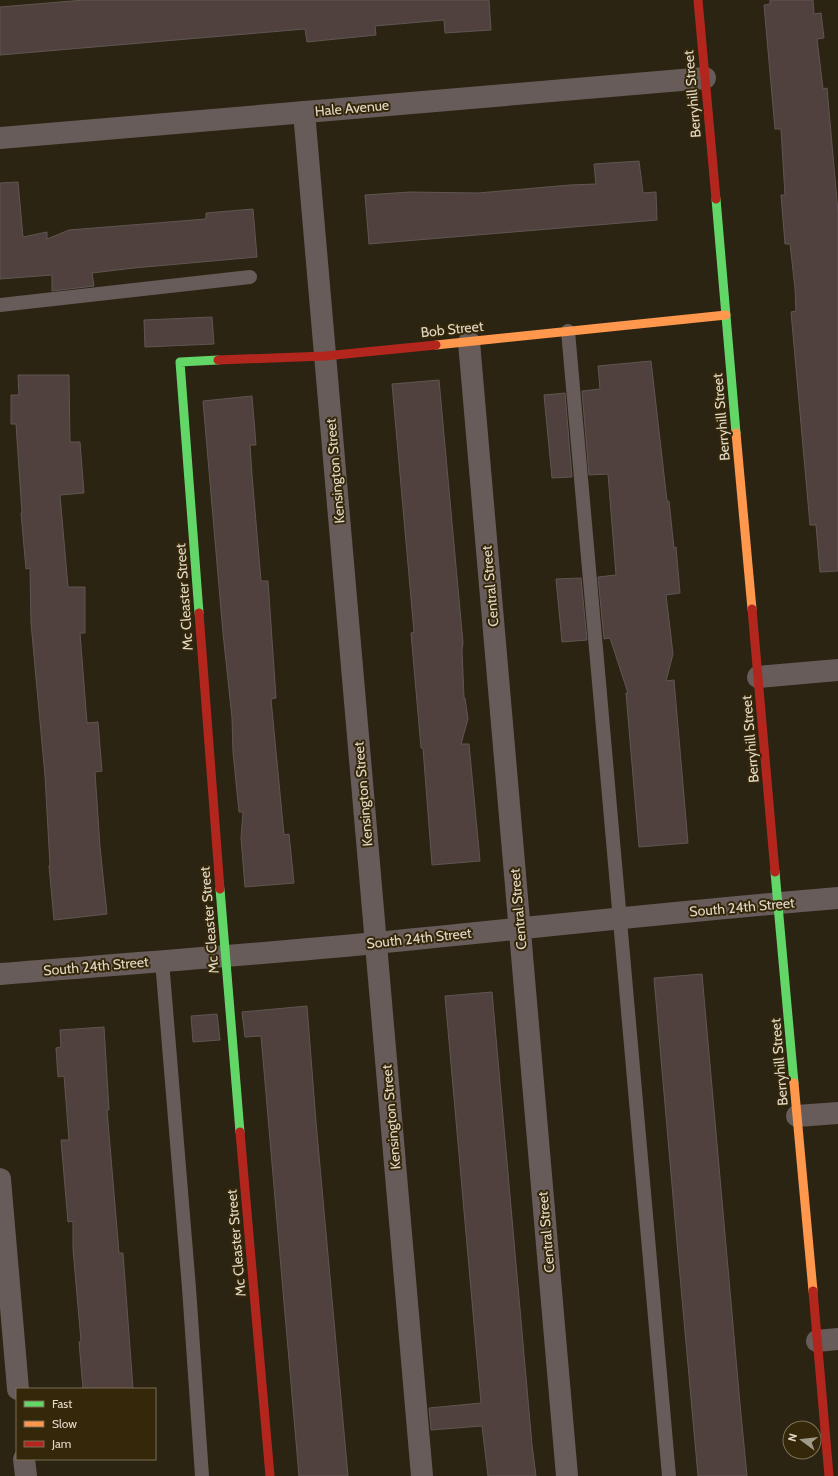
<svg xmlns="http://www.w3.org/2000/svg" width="838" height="1476" font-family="Cabin,sans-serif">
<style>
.building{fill:#50413e;stroke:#605651}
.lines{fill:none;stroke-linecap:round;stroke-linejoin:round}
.lane{stroke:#675c59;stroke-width:14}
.street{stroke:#675c59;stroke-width:22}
.fast{stroke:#63d668;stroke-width:9}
.slow{stroke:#ff974d;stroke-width:9}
.jam{stroke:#b3261e;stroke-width:9}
.labels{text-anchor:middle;stroke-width:4;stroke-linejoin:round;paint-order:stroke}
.street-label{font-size:14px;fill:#e2d9c8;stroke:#352709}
</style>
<rect width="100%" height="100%" fill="#2b2413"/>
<g class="building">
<path d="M84,0H489L491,30L445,33L444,20L375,26L376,35L307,42L305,29L0,55V7Z"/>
<path d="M770,0H813L814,14L821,13L824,38L817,39L823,89L827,88L838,212V571L820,572L816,525H810L791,312L796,311L795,288L790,244H785L781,195H785L781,129H775L764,5L770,4Z"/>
<path d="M639,161L643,193L656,192L657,220L369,244L365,195L410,192L478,193L570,185L596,184L594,164Z"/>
<path d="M18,182L23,237L47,232V239L69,230L206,219V213L253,209L257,257L134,268L92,273L94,286L52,291V275L0,279V183Z"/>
<path d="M212,317L214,344L145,347L144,320Z"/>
<path d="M651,361L667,501H669L674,548L676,547L680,593L666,595L673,654L666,681L674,680L688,843L639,847L626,693H628L610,638L604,639L598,577L616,575L608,474L589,475L582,391L600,389L598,366Z"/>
<path d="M18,375H69L70,442H80L84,493L60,495L68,587H85V633H80L87,723L98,722L102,771L95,772L100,847L107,914L54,920L49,866L50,865L45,776L31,623L30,568L26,569L21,513H22L16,424H11V395H19Z"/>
<path d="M439,380L463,643L462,650L464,698H465L468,719L461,744H469L480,861L432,865L423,748H421L411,633L414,632L392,384Z"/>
<path d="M565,393L572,477L552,478L544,395Z"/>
<path d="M252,396L256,445H250L252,475L261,581H268L276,698L271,699L284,835L289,834L294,883L245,887L241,838L243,812H239L233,752L232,718L223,633L203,401Z"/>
<path d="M581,578L587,640L562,642L556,579Z"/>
<path d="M702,974L740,1404L747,1476H698L678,1254L654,978Z"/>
<path d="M492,992L532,1445L536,1476H488L482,1426L431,1430L429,1408L481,1403L445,996Z"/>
<path d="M307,1006L316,1122L348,1476H299L261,1036L245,1037L242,1012Z"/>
<path d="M217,1014L220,1040L193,1042L191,1016Z"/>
<path d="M104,1027L109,1110H107L119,1253H123L133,1389H83L79,1342L81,1341L73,1249V1221L68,1222L61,1140H69L64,1076L58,1077L56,1048L61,1047L60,1030Z"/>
</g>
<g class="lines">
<g class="lane">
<path d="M0,305L250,277"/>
<path d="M568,331L669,1476"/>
<path d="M162,961L189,1288L202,1476"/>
</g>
<g class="street">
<path d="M304,112L422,1476"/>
<path d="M0,138L705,78"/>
<path d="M469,342L567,1476"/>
<path d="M758,677L838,670"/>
<path d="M0,974C125,964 250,955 375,943C529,928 683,911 838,898"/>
<path d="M797,1116L838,1113"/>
<path d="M0,1179L18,1389"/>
<path d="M817,1341L838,1339"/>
<path d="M24,1459L26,1476"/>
</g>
<g class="fast">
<path d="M716,199L736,433"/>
<path d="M199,613L180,362L218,360"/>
<path d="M775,872L794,1083"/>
<path d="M220,889L240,1132"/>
</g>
<g class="slow">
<path d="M436,345L726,315"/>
<path d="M736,433L752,609"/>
<path d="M794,1083L813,1291"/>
</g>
<g class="jam">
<path d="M698,0L716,199"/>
<path d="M218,360L325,356L436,345"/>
<path d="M752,609L775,872"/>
<path d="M199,613L220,889"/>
<path d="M240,1132L270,1476"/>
<path d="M813,1291L829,1476"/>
</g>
</g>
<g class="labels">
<g class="street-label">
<text transform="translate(692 94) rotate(-95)" y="5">Berryhill Street</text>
<text transform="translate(352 108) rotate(-5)" y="5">Hale Avenue</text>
<text transform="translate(452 329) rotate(-6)" y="5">Bob Street</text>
<text transform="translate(721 417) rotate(-95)" y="5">Berryhill Street</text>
<text transform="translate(335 471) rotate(-95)" y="5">Kensington Street</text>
<text transform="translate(490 586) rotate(-95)" y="5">Central Street</text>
<text transform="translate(184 597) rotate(-94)" y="5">Mc Cleaster Street</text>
<text transform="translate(750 739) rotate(-95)" y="5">Berryhill Street</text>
<text transform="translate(363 794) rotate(-95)" y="5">Kensington Street</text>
<text transform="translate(742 907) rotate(-5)" y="5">South 24th Street</text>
<text transform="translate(518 909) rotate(-95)" y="5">Central Street</text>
<text transform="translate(209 920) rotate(-95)" y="5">Mc Cleaster Street</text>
<text transform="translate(419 938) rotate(-6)" y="5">South 24th Street</text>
<text transform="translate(96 966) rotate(-5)" y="5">South 24th Street</text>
<text transform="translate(779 1062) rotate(-95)" y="5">Berryhill Street</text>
<text transform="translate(391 1117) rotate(-95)" y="5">Kensington Street</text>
<text transform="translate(546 1232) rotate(-95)" y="5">Central Street</text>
<text transform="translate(236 1243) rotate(-95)" y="5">Mc Cleaster Street</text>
</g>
</g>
<rect x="16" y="1388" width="140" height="72" fill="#352709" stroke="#7a6e55"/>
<rect x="24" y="1401" width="20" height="6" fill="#63d668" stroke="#7a6e55"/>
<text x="52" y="1408" font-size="12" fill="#e2d9c8">Fast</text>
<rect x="24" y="1421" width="20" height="6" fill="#ff974d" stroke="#7a6e55"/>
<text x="52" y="1428" font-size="12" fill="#e2d9c8">Slow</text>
<rect x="24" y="1441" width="20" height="6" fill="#b3261e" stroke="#7a6e55"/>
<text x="52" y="1448" font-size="12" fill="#e2d9c8">Jam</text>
<g transform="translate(802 1440) rotate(285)"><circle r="19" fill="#352709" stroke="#7a6e55"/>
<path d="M0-3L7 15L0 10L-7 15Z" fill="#a29a89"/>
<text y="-6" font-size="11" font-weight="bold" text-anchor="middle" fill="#e2d9c8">N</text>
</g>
</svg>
